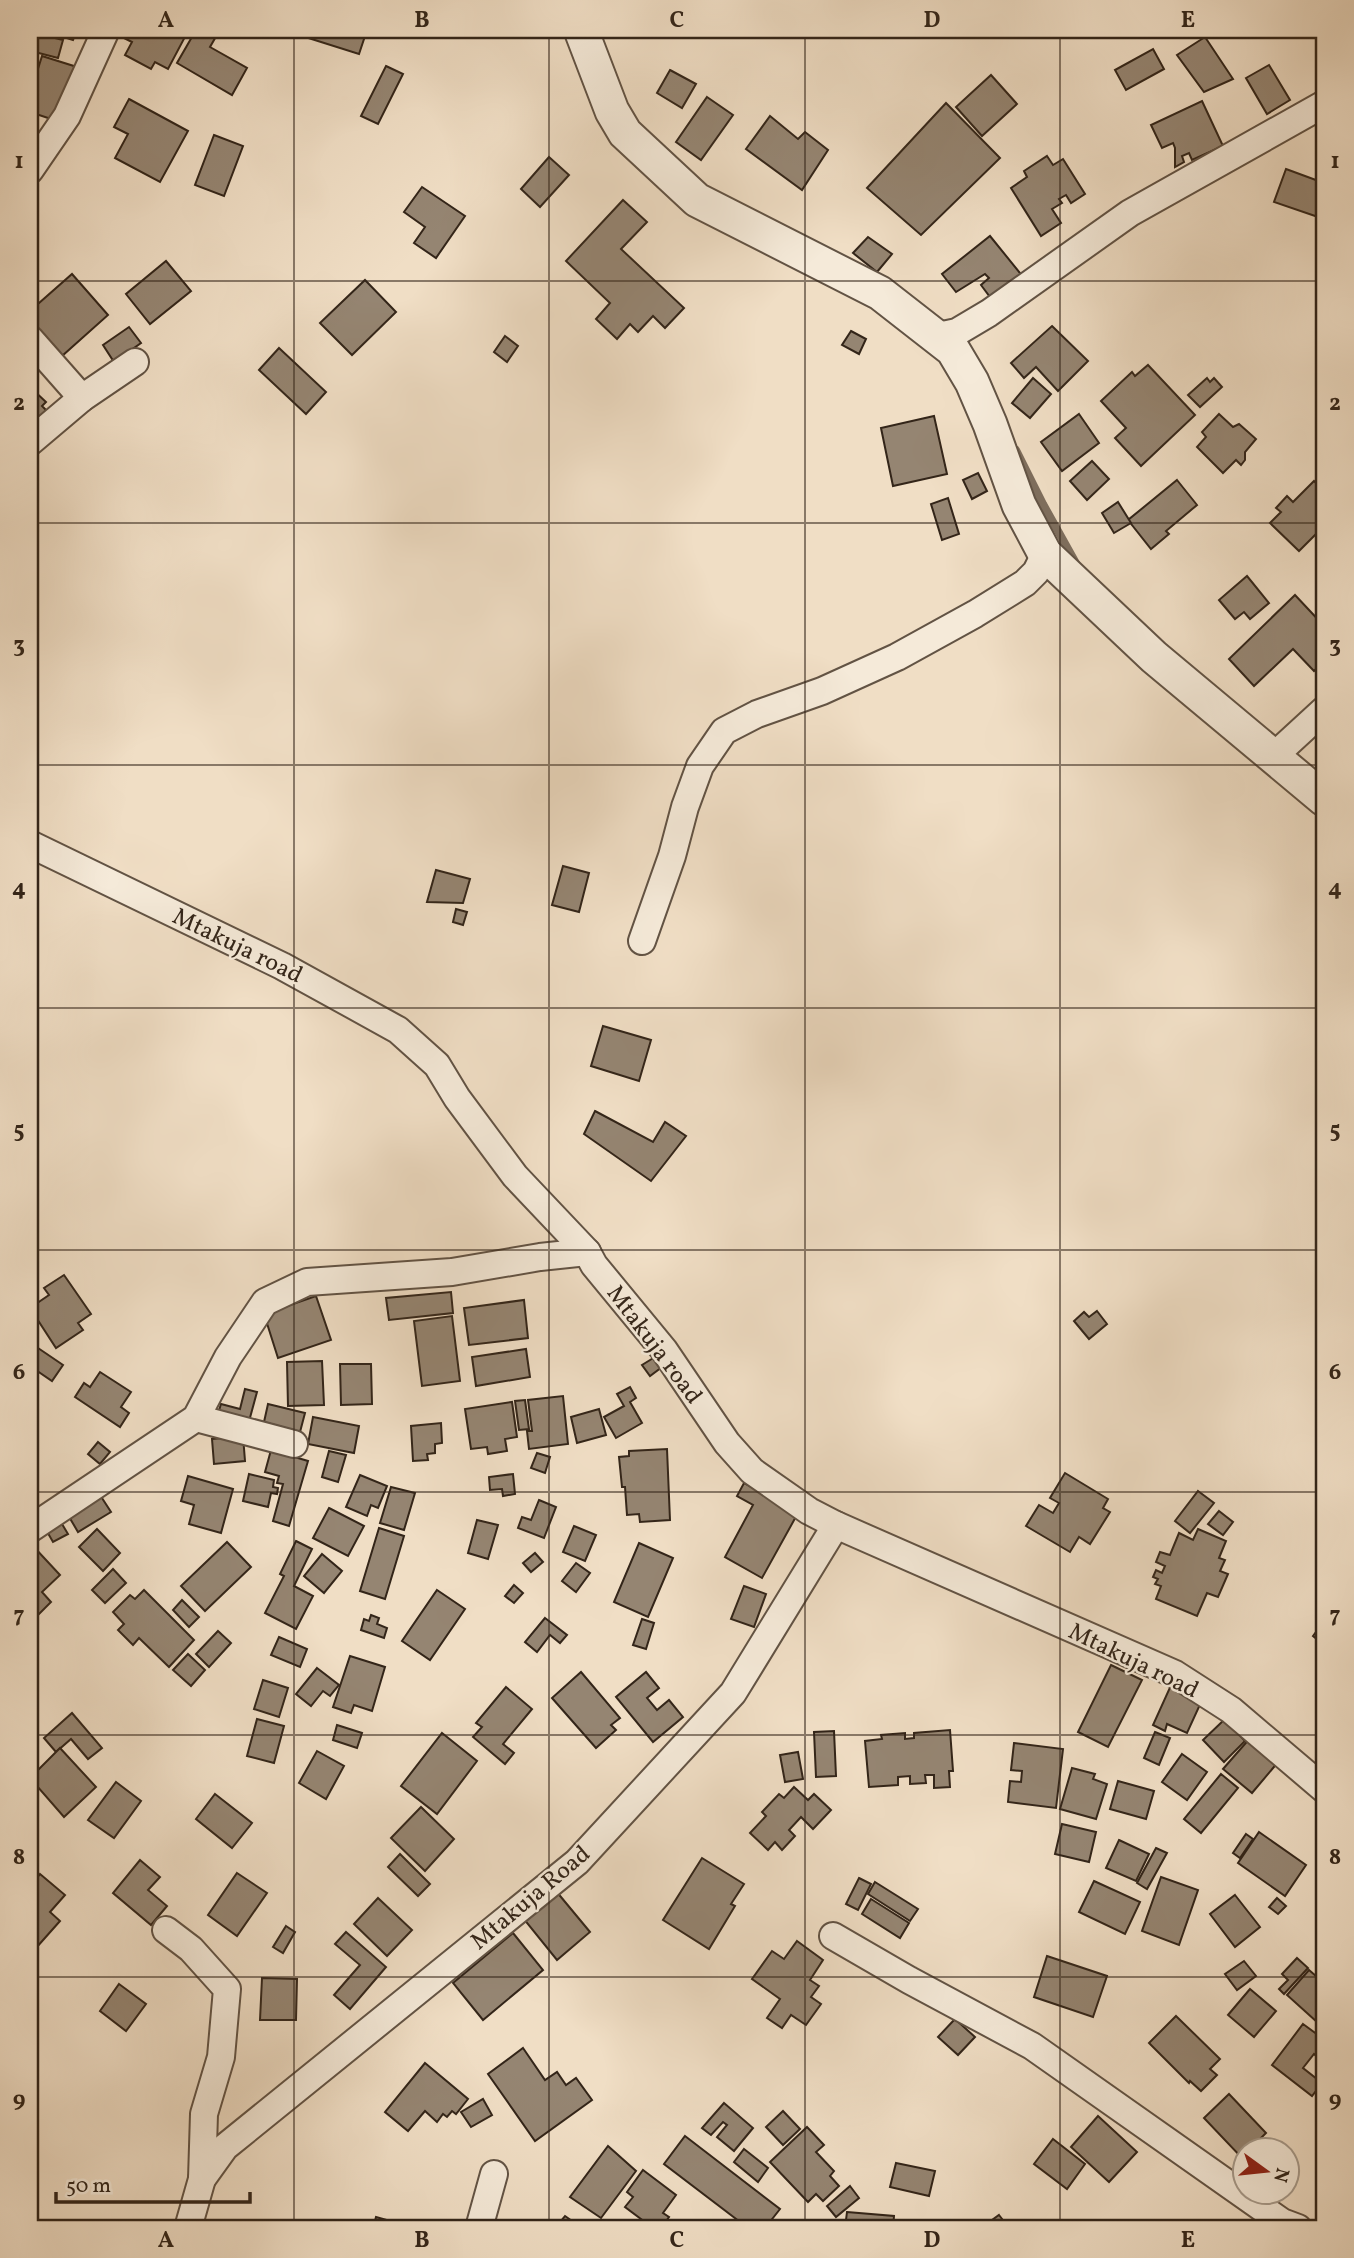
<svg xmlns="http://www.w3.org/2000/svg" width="1354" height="2258" font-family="Vollkorn,serif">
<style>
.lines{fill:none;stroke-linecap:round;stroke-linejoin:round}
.stream{stroke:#7e6e5d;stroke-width:8}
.building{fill:#958572;stroke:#332519;stroke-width:2}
.minor-casing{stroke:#625344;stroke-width:30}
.tertiary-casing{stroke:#625344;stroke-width:37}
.minor{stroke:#f5ead9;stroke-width:26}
.tertiary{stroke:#f5ead9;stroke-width:33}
.grid{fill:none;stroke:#332519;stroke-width:2;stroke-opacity:0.55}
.labels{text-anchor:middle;stroke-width:5;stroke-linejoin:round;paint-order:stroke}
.street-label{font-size:24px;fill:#332519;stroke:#f5ead9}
.neatline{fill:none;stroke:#332519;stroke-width:2.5}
.grid-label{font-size:23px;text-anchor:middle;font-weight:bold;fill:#332519}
</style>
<rect width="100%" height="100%" fill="#f0dec5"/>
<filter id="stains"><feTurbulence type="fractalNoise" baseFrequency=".00286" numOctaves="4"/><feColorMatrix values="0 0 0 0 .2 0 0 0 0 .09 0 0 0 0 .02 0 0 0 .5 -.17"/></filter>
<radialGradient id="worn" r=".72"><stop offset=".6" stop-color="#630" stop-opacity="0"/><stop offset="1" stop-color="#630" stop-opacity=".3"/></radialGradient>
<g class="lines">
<path class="stream" d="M1016,450L1043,504L1077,565"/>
</g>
<g class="building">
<path d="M37,30L57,33L55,38L63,40L58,58L31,51Z"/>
<path d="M41,30H77L73,40Z"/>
<path d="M124,30H177L186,35L168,69L155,62L151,69L125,55L132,42L120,36Z"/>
<path d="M196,30H213L218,33L210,47L247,68L232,95L177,63Z"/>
<path d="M283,30H367L359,54Z"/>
<path d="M1205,37L1233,79L1204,92L1177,55Z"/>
<path d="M1153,49L1164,69L1126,90L1115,70Z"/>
<path d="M42,56L77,67L60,122L30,112V70L37,72Z"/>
<path d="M1269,65L1290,100L1267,114L1246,78Z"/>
<path d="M386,66L403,74L378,124L361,116Z"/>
<path d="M670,70L696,84L682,108L657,93Z"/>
<path d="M991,75L1017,104L982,136L956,107Z"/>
<path d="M707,97L733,115L701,160L676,142Z"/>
<path d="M129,99L188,131L160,182L115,158L128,134L114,127Z"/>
<path d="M1202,101L1223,146L1192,160L1189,153L1182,156L1184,162L1175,167V148L1173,143L1162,148L1151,125Z"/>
<path d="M946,103L1000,158L921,235L867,188Z"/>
<path d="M770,116L798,139L805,132L828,150L802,190L746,149Z"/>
<path d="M214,135L243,146L224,196L195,185Z"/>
<path d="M1047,156L1053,165L1063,159L1085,194L1071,203L1066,195L1059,199L1062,203L1052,209L1061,223L1041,236L1011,188L1027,177L1024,171Z"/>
<path d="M549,157L569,175L540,207L521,189Z"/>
<path d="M1286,169L1324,183V219L1274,202Z"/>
<path d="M422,187L465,216L436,258L414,243L425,227L404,212Z"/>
<path d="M623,200L647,222L621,249L684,308L665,328L653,316L638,332L630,324L617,339L596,319L610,303L566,261Z"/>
<path d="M990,236L1024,278L993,301L981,285L989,278L985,274L956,292L942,274Z"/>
<path d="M868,237L892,254L877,272L853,253Z"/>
<path d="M166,261L191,291L150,324L126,294Z"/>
<path d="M72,274L108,315L62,356L30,320V311Z"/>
<path d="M365,280L396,312L352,355L320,323Z"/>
<path d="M1052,326L1088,361L1058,391L1036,367L1024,378L1011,363Z"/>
<path d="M129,327L141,343L114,362L103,345Z"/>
<path d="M851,331L866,339L859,354L842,345Z"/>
<path d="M505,336L518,346L507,362L494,352Z"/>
<path d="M279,348L326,392L306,414L259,370Z"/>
<path d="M1148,365L1195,415L1141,466L1115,438L1126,428L1101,401L1132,372L1135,376Z"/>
<path d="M1033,378L1051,394L1030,418L1012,403Z"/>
<path d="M1207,378L1210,382L1214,378L1222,387L1200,407L1188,395Z"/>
<path d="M30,387L46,402L42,406L48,412L30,432Z"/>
<path d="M1079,414L1099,443L1062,471L1041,442Z"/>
<path d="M1219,414L1233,427L1239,424L1256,439L1245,452V460L1241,465L1236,460L1223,473L1197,447L1206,437L1202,432Z"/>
<path d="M934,416L947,474L893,486L881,428Z"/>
<path d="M1092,461L1109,479L1087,500L1070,481Z"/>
<path d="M978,473L987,491L972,499L963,480Z"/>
<path d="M1177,480L1197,505L1166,531L1169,534L1151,549L1128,520Z"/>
<path d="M1314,481L1324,491V526L1299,551L1270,523L1281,512L1276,508L1287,496L1293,502Z"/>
<path d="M948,498L959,534L942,540L931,504Z"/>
<path d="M1118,502L1131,523L1114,533L1102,513Z"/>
<path d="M1247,576L1269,603L1250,619L1244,612L1235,619L1219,600Z"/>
<path d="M1295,595L1324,626V661L1314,671L1293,649L1254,686L1229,659Z"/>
<path d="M563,866L589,873L579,912L552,905Z"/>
<path d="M436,870L470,879L463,903L427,902Z"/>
<path d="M456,909L467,912L463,925L453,922Z"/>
<path d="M603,1026L651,1040L639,1081L591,1066Z"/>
<path d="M595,1111L653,1142L665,1122L686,1136L651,1181L584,1134Z"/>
<path d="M64,1275L91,1314L78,1323L83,1330L56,1348L30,1308L49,1295L44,1288Z"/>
<path d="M451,1292L453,1313L389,1320L386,1298Z"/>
<path d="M316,1296L331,1340L278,1358L264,1314Z"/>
<path d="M524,1300L528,1338L469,1345L464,1308Z"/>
<path d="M1097,1311L1107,1324L1089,1339L1074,1321L1084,1312L1089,1317Z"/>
<path d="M452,1316L460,1381L422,1386L414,1321Z"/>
<path d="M38,1348L63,1365L52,1381L30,1366V1360Z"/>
<path d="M526,1349L530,1377L476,1386L472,1357Z"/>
<path d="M655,1357L662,1367L650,1376L642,1365Z"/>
<path d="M322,1361L324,1405L288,1406L287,1362Z"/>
<path d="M340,1364H371L372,1404L341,1405Z"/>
<path d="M100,1372L131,1392L121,1407L129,1413L120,1427L75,1397L84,1383L90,1387Z"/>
<path d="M630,1387L636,1398L630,1402L642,1423L616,1438L604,1417L624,1406L617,1394Z"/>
<path d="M245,1389L257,1392L248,1425L217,1417L221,1404L240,1409Z"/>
<path d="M563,1396L568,1444L529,1449L527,1431H532L528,1400Z"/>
<path d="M525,1400L529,1429L519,1430L515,1401Z"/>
<path d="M512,1402L517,1437L505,1439L507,1451L488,1454L487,1447L471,1449L465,1409Z"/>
<path d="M268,1404L305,1413L300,1432L264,1422Z"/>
<path d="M599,1409L606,1435L577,1443L571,1417Z"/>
<path d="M313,1417L359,1426L354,1453L308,1444Z"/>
<path d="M441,1423L442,1443L435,1444V1453L427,1454L428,1460L413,1461L411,1426Z"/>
<path d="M243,1436L245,1461L214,1464L212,1439Z"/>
<path d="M98,1442L110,1452L100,1464L88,1454Z"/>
<path d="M667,1449L670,1520L640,1522L639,1514L627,1515L625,1487H622L619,1457L629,1456V1451Z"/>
<path d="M271,1450L308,1461L289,1526L273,1521L283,1484L277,1483L279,1476L265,1472Z"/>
<path d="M329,1451L346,1455L338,1482L322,1477Z"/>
<path d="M537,1453L550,1457L545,1473L531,1468Z"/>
<path d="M1065,1473L1108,1499L1103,1508L1110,1512L1090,1544L1079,1537L1070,1552L1026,1526L1039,1505L1053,1513L1059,1503L1050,1498Z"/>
<path d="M249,1474L274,1480L273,1487L278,1488L277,1494L271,1493L268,1507L243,1501Z"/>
<path d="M513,1474L515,1494L503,1496L502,1489L490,1490L489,1477Z"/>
<path d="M360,1475L387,1486L378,1508L371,1505L367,1516L346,1507Z"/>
<path d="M188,1476L233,1489L221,1533L189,1524L194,1505L181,1501Z"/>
<path d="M744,1483L798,1513L762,1578L725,1557L753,1505L737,1496Z"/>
<path d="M391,1487L415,1493L404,1530L380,1523Z"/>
<path d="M1198,1491L1214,1503L1190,1533L1175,1521Z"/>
<path d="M100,1495L111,1512L78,1532L68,1515Z"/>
<path d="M539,1500L556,1507L544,1538L518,1528L522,1517L531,1520Z"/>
<path d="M329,1508L364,1526L348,1556L313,1538Z"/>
<path d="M1219,1511L1233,1522L1223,1535L1208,1524Z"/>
<path d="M59,1519L68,1534L53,1542L45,1528Z"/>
<path d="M477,1520L498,1525L488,1559L468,1553Z"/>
<path d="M574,1526L596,1535L585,1561L563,1552Z"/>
<path d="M379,1528L404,1536L385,1599L360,1591Z"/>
<path d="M97,1529L120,1553L103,1571L79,1547Z"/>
<path d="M1198,1529L1226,1541L1219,1558L1225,1560L1220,1571L1228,1574L1218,1597L1207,1593L1197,1616L1156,1599L1161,1586L1155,1584L1158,1579L1153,1577L1156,1570L1162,1573L1165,1566L1156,1562L1160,1552L1170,1555L1179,1533L1193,1540Z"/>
<path d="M296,1541L312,1549L294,1586L313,1596L296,1629L265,1613L284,1576L280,1574Z"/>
<path d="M227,1542L251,1567L205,1611L181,1586Z"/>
<path d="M639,1543L673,1558L648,1617L614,1602Z"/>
<path d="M33,1546L60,1575L42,1592L51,1602L37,1616L30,1608V1549Z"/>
<path d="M535,1553L543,1562L531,1572L523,1563Z"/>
<path d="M322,1554L342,1571L324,1593L304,1576Z"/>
<path d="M576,1563L590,1573L576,1592L562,1581Z"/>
<path d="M113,1569L126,1583L105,1603L92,1590Z"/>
<path d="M514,1585L523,1593L514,1603L505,1596Z"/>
<path d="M744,1586L766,1594L754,1627L731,1619Z"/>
<path d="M144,1590L194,1640L169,1667L139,1638L133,1645L118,1630L124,1624L113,1612L130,1595L135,1599Z"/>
<path d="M437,1590L465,1609L430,1660L402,1641Z"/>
<path d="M182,1600L199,1617L189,1627L173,1610Z"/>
<path d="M371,1615L379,1618L377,1624L387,1628L384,1638L361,1630L364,1619L369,1621Z"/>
<path d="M545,1618L567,1635L560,1643L550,1635L537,1652L525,1642Z"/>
<path d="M642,1619L654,1623L646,1649L633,1645Z"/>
<path d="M1324,1621V1645L1313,1636Z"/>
<path d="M218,1631L231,1643L209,1667L196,1654Z"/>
<path d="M279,1637L307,1649L300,1667L271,1655Z"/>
<path d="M188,1654L205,1670L191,1686L173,1670Z"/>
<path d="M350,1656L385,1667L372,1711L354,1705L351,1713L333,1707Z"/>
<path d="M1111,1665L1142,1680L1108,1747L1078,1732Z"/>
<path d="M317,1668L339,1685L330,1696L323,1691L311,1706L296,1694Z"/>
<path d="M581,1672L620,1718L611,1725L616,1730L596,1748L552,1698Z"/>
<path d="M646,1672L659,1688L647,1698L657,1710L669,1700L683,1717L653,1742L616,1697Z"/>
<path d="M263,1680L288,1688L279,1717L254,1709Z"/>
<path d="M1172,1683L1203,1698L1187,1733L1167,1724L1165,1731L1153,1725Z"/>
<path d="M506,1687L532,1709L503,1744L514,1753L505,1764L473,1737L482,1727L476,1723Z"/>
<path d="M72,1713L102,1748L88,1759L71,1739L56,1752L44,1738Z"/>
<path d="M257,1719L284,1726L274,1763L247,1756Z"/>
<path d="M1225,1719L1245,1741L1224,1762L1203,1740Z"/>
<path d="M337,1725L362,1733L357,1748L333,1740Z"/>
<path d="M950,1730L953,1771H949L950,1787L934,1788V1775H925L926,1783L910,1784V1776L898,1777V1785L869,1787L865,1741L882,1739L881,1735L905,1733V1739L914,1738V1733Z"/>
<path d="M834,1731L836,1776L816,1777L814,1732Z"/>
<path d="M1155,1732L1170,1738L1159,1765L1144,1758Z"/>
<path d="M442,1733L477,1761L437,1814L401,1786Z"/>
<path d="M1251,1737L1279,1761L1252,1793L1223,1769Z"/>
<path d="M1014,1743L1063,1749L1056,1808L1008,1802L1010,1781L1021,1782L1022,1771L1011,1770Z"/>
<path d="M60,1748L96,1787L64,1817L30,1778Z"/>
<path d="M317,1751L344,1766L326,1799L299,1783Z"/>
<path d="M798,1752L803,1779L785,1782L780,1755Z"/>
<path d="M1182,1754L1207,1772L1187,1800L1162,1782Z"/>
<path d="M1072,1768L1095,1774L1093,1779L1107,1784L1096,1819L1060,1809Z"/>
<path d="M1221,1774L1238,1788L1201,1833L1184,1819Z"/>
<path d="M1118,1781L1154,1791L1146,1819L1110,1809Z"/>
<path d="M116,1782L141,1801L114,1838L88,1820Z"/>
<path d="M794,1787L808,1800L814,1794L831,1810L813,1829L801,1817L789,1830L795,1836L782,1850L775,1842L768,1850L750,1833L766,1816L762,1812L779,1794L784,1798Z"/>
<path d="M215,1794L252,1823L232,1848L196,1819Z"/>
<path d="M421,1807L454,1839L425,1871L391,1838Z"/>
<path d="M1062,1824L1096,1832L1089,1862L1055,1854Z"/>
<path d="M1259,1832L1306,1865L1285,1896L1238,1863Z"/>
<path d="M1246,1834L1253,1839L1240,1858L1233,1853Z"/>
<path d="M1119,1840L1149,1854L1136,1881L1106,1868Z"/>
<path d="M1156,1848L1167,1853L1147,1889L1137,1883Z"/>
<path d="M400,1854L430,1884L418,1896L388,1867Z"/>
<path d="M702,1858L744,1884L731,1904L735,1906L709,1949L663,1920Z"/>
<path d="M140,1860L160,1877L148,1890L167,1906L151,1925L113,1893Z"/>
<path d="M237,1873L267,1893L237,1936L208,1915Z"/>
<path d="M40,1874L65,1895L50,1912L60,1921L36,1948L30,1943V1886Z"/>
<path d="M1161,1877L1198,1890L1179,1945L1142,1931Z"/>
<path d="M859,1878L871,1884L858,1910L846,1904Z"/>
<path d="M1094,1881L1140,1902L1125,1934L1079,1912Z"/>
<path d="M875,1882L918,1909L910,1921L868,1894Z"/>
<path d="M556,1891L590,1932L557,1960L523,1918Z"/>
<path d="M1235,1895L1260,1927L1235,1947L1210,1914Z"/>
<path d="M378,1898L412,1930L387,1956L354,1924Z"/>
<path d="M1277,1898L1286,1906L1278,1914L1269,1907Z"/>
<path d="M871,1899L909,1923L900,1938L862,1914Z"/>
<path d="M286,1926L295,1932L283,1953L273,1947Z"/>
<path d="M346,1932L386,1967L350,2009L334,1995L360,1965L335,1944Z"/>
<path d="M513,1933L543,1970L483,2020L453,1983Z"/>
<path d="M797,1941L823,1960L810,1980L819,1986L811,1997L821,2004L806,2025L791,2015L782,2028L767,2018L780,1999L752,1979L772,1951L784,1959Z"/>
<path d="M1047,1956L1107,1976L1093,2017L1034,1997Z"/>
<path d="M1297,1958L1308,1968L1284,1994L1279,1989L1288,1980L1282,1974Z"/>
<path d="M1244,1961L1256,1976L1237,1990L1225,1974Z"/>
<path d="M1309,1970L1324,1983V2013L1317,2022L1287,1995Z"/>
<path d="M262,1978L297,1979L296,2020H260Z"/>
<path d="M119,1984L146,2004L126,2031L100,2011Z"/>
<path d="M1250,1989L1276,2011L1254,2037L1228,2015Z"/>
<path d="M1176,2016L1220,2059L1210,2069L1217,2075L1201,2091L1190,2081L1189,2083L1149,2043Z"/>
<path d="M955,2019L975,2037L958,2055L938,2037Z"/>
<path d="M1303,2024L1318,2035L1322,2030L1324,2032V2063L1314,2054L1303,2068L1322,2083L1312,2096L1272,2065Z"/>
<path d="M523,2048L545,2080L557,2072L566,2085L576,2078L592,2100L535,2141L488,2074Z"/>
<path d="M425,2063L468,2099L456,2114L452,2111L447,2117L443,2114L437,2122L425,2111L408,2131L385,2112Z"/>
<path d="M1229,2094L1266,2133L1249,2150H1246V2153L1241,2157L1204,2118Z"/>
<path d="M483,2099L492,2115L471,2127L461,2112Z"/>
<path d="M724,2103L753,2128L734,2151L717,2137L727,2125L723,2122L711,2135L702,2128Z"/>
<path d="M783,2111L800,2129L783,2145L766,2127Z"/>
<path d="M1098,2116L1137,2152L1109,2182L1071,2147Z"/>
<path d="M807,2127L824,2145L816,2152L834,2171L830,2176L839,2186L823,2201L816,2194L808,2202L770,2162Z"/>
<path d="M685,2136L780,2209L765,2228H748L664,2164Z"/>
<path d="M1053,2139L1085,2164L1067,2189L1034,2164Z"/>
<path d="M608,2146L636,2171L601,2218L570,2197Z"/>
<path d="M744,2149L768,2168L758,2182L734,2162Z"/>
<path d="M896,2163L935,2171L929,2196L890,2187Z"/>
<path d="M643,2170L676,2195L663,2213L669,2217L661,2228H653L625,2207L633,2197L627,2192Z"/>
<path d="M850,2186L859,2198L836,2217L827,2206Z"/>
<path d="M847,2212L894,2216L893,2228H845Z"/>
<path d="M999,2215L1009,2228H981Z"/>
<path d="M565,2216L582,2228H555Z"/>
<path d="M376,2217L415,2228H373Z"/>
</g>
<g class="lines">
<defs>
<g id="minor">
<path d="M30,170L67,116L106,30"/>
<path d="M938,336L957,332L989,313L1130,213L1324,104"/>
<path d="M30,339L82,398"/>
<path d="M30,442L82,398L135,362"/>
<path d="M1274,756L1324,710"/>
<path d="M30,844L282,966L398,1030L437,1065L457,1098L515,1176L587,1252L594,1265L664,1350L727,1443L752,1471L809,1511L836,1525L1175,1674L1231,1710L1324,1789"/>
<path d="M642,941L672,856L685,807L700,766L724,731L757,714L822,691L897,657L975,614L1025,583L1036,572L1045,554"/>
<path d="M196,1418L294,1444"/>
<path d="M30,1529L196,1418L228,1357L265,1302L307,1282L452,1272L540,1257L587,1252"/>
<path d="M166,1930L191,1949L227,1989L221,2057L204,2114L202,2179"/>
<path d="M833,1936L909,1980L1032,2046L1282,2222L1298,2228"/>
<path d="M188,2228L202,2179L225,2147L577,1862L733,1693L836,1525"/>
<path d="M479,2228L494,2174"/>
</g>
<path id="tertiary" d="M581,30L612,111L625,133L697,200L880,293L953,350L972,382L990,424L1019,505L1045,554L1154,657L1324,799"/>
</defs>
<use href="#minor" class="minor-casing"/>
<use href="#tertiary" class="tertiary-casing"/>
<use href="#minor" class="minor"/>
<use href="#tertiary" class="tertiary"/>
</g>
<path class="grid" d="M294,30V2228M549,30V2228M805,30V2228M1060,30V2228M30,281H1324M30,523H1324M30,765H1324M30,1008H1324M30,1250H1324M30,1492H1324M30,1735H1324M30,1977H1324"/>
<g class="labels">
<g class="street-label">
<text transform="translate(238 945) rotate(26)" y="8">Mtakuja road</text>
<text transform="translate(655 1344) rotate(53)" y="8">Mtakuja road</text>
<text transform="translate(1134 1660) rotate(26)" y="8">Mtakuja road</text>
<text transform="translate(530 1897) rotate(-40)" y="8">Mtakuja Road</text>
</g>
</g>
<rect width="1354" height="2258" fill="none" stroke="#f0dec5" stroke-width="77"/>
<g transform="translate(1266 2171) rotate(105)"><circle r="33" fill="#f5ead9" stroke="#a79b8c" stroke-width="2"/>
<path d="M0-5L12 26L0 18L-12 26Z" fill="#8f2418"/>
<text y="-10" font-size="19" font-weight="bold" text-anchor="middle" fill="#332519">N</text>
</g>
<path d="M56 2192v10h194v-10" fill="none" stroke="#332519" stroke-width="3.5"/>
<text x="66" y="2192" font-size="21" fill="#332519" stroke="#f5ead9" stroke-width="5" paint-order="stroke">50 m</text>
<rect x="38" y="38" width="1278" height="2182" class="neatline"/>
<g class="grid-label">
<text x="166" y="27">A</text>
<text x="422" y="27">B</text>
<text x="677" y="27">C</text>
<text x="932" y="27">D</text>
<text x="1188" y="27">E</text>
<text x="19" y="168">1</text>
<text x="1335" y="168">1</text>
<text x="19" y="410">2</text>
<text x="1335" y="410">2</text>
<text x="19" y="652">3</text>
<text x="1335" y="652">3</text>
<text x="19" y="895">4</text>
<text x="1335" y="895">4</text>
<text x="19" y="1137">5</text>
<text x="1335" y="1137">5</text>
<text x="19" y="1379">6</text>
<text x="1335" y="1379">6</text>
<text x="19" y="1622">7</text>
<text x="1335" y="1622">7</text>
<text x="19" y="1864">8</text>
<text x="1335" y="1864">8</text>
<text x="19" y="2106">9</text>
<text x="1335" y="2106">9</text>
<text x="166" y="2247">A</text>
<text x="422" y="2247">B</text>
<text x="677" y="2247">C</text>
<text x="932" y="2247">D</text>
<text x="1188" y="2247">E</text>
</g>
<rect width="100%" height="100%" filter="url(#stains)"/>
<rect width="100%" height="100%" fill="url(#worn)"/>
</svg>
